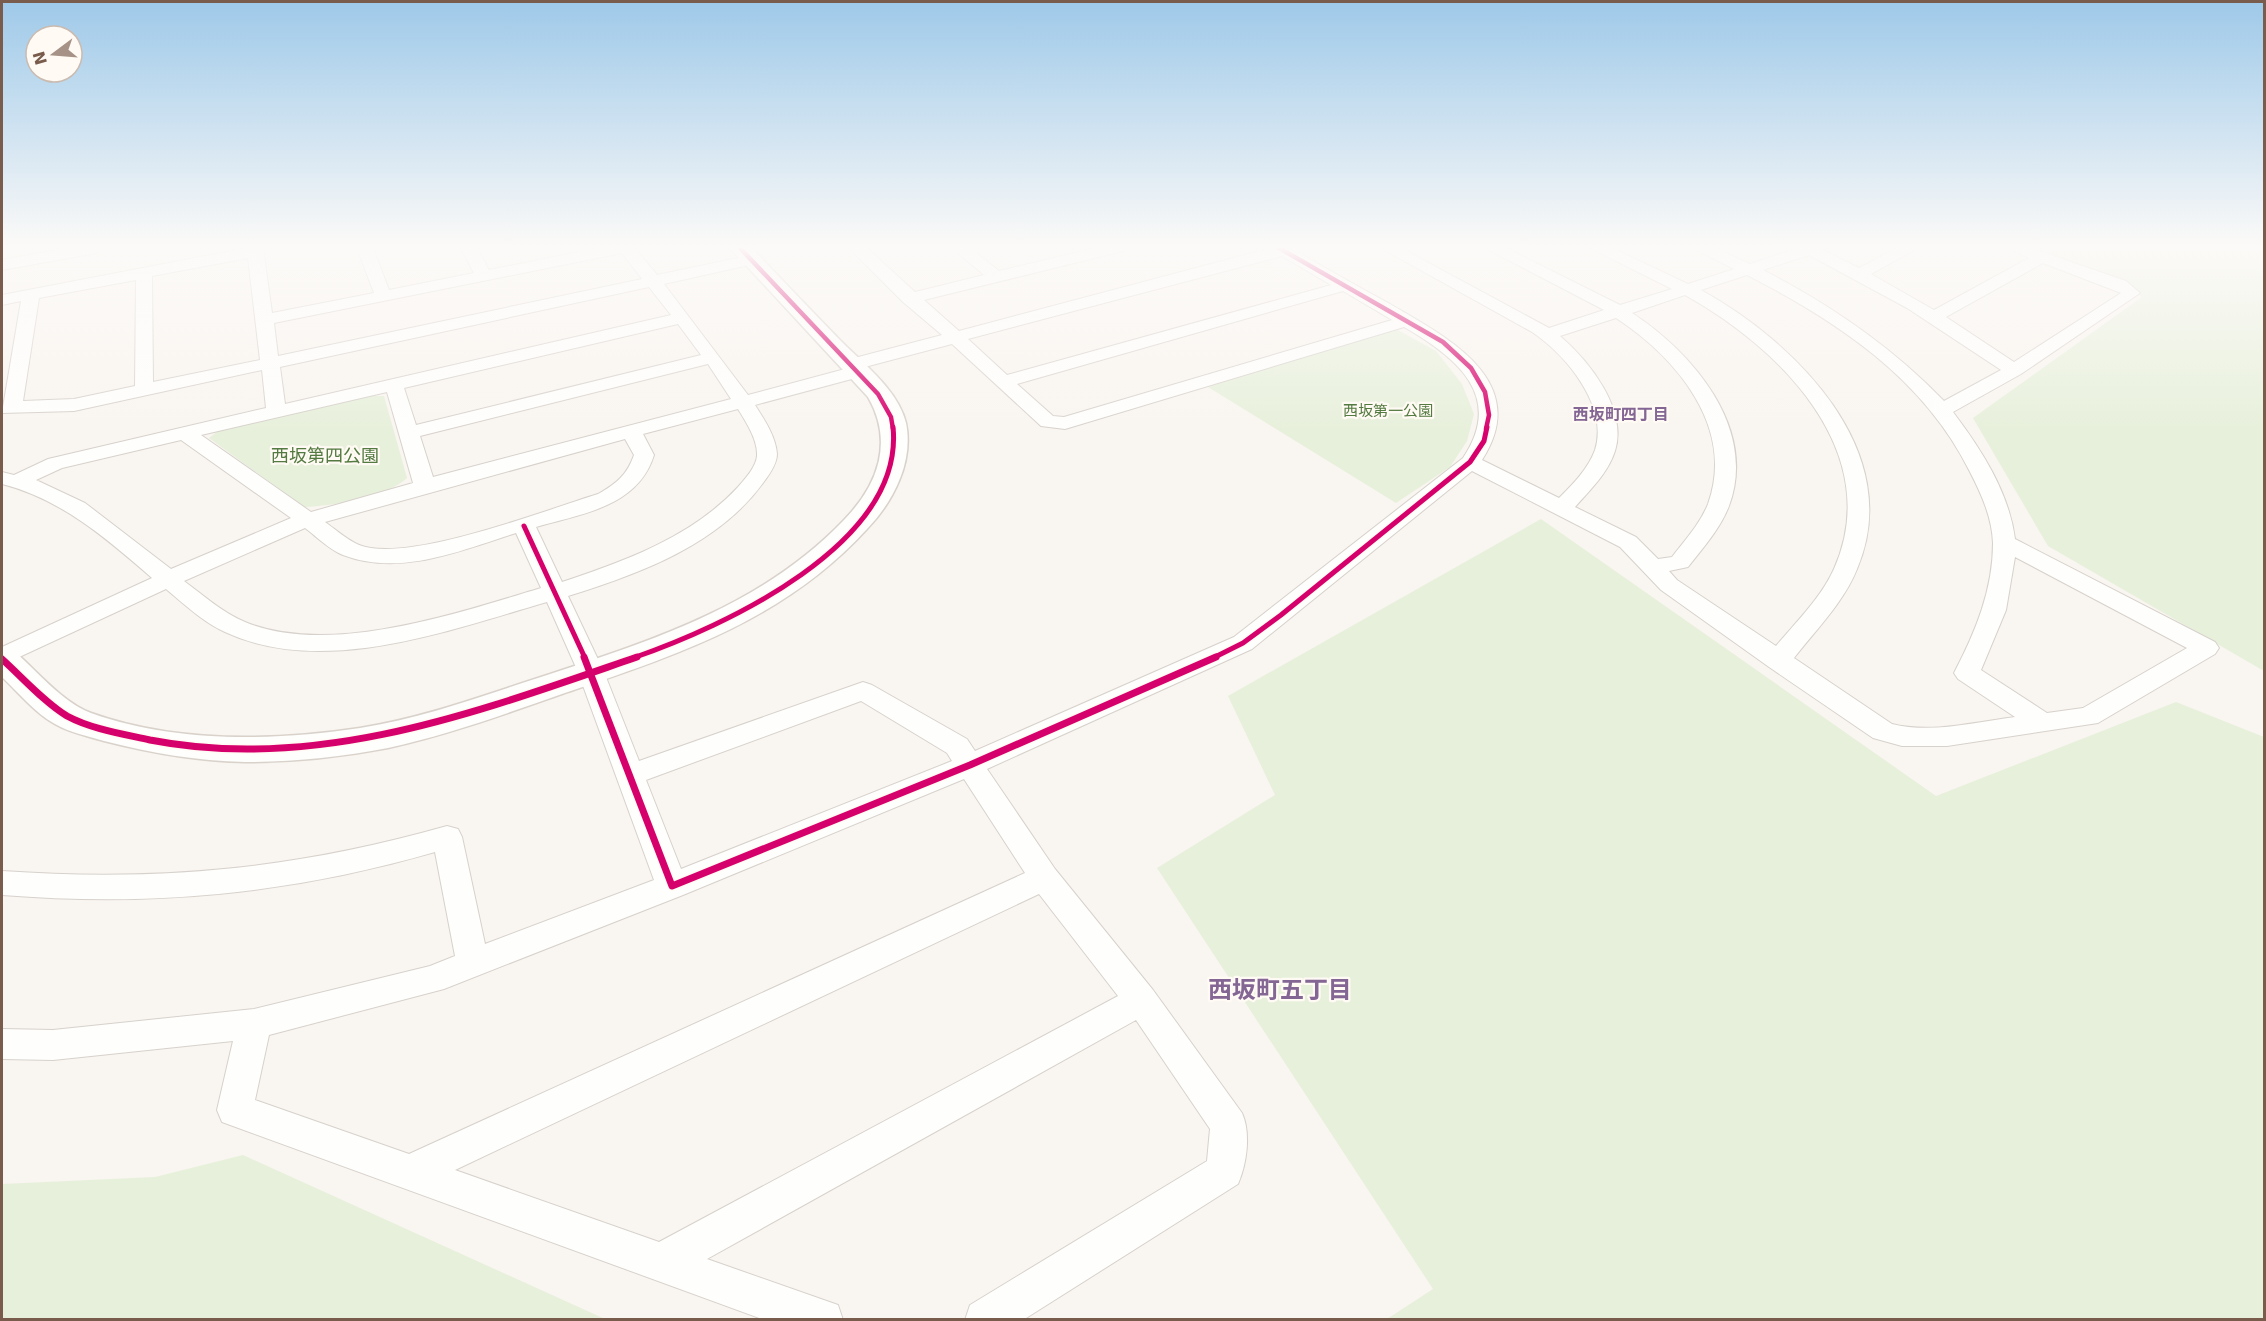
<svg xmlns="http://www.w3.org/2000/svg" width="2266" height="1321" font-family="'DejaVu Sans','Noto Sans JP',sans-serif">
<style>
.green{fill:#e7f0db}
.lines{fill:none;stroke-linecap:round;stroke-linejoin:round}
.street-casing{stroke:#d7d1cb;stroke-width:2}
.secondary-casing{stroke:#d9d2cb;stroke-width:3}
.street{fill:#fefefd;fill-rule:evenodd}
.secondary{fill:#fefefd;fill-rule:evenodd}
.cycleway-far2-casing{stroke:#fffaf3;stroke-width:7}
.cycleway-far1-casing{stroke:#fffaf3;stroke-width:8}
.cycleway-casing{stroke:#fffaf3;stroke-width:10}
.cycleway-far2{stroke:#d6006c;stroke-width:4.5}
.cycleway-far1{stroke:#d6006c;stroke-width:5}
.cycleway{stroke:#d6006c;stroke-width:7}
.labels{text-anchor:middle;stroke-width:4.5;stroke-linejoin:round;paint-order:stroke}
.far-park-label{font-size:15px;fill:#537a41;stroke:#fffaf3}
.far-neighbourhood-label{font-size:16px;font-weight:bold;fill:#846695;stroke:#fffaf3}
.park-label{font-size:18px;fill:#537a41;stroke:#fffaf3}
.near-neighbourhood-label{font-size:24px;font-weight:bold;fill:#846695;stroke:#fffaf3}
</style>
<rect width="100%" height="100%" fill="#f9f5f0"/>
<g class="green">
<path d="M2028,248H2264V671L2048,546L1973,418L2142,297L2124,283Z"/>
<path d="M1396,329L1436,351L1462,384L1474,414L1467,441L1450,467L1396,503L1208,387Z"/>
<path d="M370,396H384L407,478C386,497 333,506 304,507L209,438L218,431Z"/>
<path d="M1541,519L1936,796L2176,702L2264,737V1319H1387L1433,1289L1157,868L1275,795L1228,696Z"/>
<path d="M243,1155L605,1319H2V1184L155,1177Z"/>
</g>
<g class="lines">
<defs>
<g id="street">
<path d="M68,248H104L96,253L2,270V260Z"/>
<path d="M247,248H263L272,313L374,293L357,248H373L389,290L474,273L461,248H477L489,270L599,248H635L657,275L752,255L758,257L760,260L758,263L664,284L748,395L845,369L841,365L843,361L942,335L903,302L849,248H867L915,292L984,275L952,248H970L999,271L1096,248H1125L1123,251L924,300L959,331L1271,248H1303L1298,252C1328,270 1359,287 1390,304C1448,338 1533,381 1482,460L1559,498C1573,484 1588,469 1595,450C1609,406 1566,355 1532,332L1381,248H1401L1549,328L1604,310L1485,248H1506L1620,305L1672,289L1590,248H1612L1688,284L1734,269L1693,248H1715L1750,264L1798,248H1819L1859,268L1897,248H1918L1871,274L1934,310L2029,258L2008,248H2032L2048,254L2126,281L2140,293L2021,374L1953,412C1981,449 2009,492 2015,539L2215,642L2219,648L2215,654L2098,723L1947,746H1902L1873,738L1769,667L1661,590L1620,547L1472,471L1252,649L987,769L1055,869L1153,990L1242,1113C1251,1133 1247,1163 1238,1184L1023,1320H965L970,1305L1207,1161L1210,1129L1136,1020L707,1259L838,1305L843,1320H765L222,1122L217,1110L233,1041L53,1060L2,1059V1029L53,1030L254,1009L430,966L455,956L435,852C290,894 153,907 2,895V871C160,882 295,869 447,826L458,829L462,837L485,944L654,880L578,672L547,602C450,630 323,678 225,632C203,622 184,604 166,589L2,665V647L152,578C106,538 61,499 2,484V472L14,475L48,459L266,408L262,370L74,411L2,413L21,301L2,305V295ZM622,253L642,279L278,356L274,323ZM1809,255L1907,308L2001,370L1944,401C1891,346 1831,305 1763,270ZM1282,256L1331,285L1007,375L968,339ZM248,258L260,360L153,382L152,276ZM2043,263L2121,293L2014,362L1946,317ZM1747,275C1837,321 1923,378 1969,470C1981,493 1992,517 1993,543C1993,590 1975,633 1954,673L1958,679L2015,717C1976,722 1931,734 1892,724L1794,658C1815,631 1844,602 1857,569C1907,452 1795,342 1701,290ZM136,280L135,386L74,399L23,401L39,298ZM649,287L671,315L285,404L280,367ZM1343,291L1392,320L1064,417L1053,416L1017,384ZM1685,295C1779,347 1886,452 1834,569C1821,598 1796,622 1776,646L1677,580L1669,571L1688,567C1703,548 1720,529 1729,506C1758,428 1692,352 1632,313ZM1616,318C1675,357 1736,426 1708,504C1700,524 1685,540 1672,557L1658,559L1636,537L1575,507C1590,490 1608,473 1615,451C1628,409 1589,361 1560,336ZM678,324L701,355L416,425L404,388ZM1404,327C1456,357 1505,396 1463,458L1234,637L975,751L967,739L872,685L863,682L639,761L604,672L568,596C639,574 718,545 763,483C769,475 777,464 777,454C776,437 764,419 755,405L863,376L865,372L861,368L952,344L1041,426L1065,429ZM708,364L731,399L433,477L420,436ZM387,392L413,483L311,512L201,435ZM738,409C746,422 758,440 757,456C756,467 745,479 738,487C692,537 625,561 562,582L536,527C581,514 638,507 654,455L643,434ZM625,439L634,455C627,475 616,484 598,494C546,510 407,564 359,545C347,540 335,529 325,522ZM181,440L291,518L171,569L85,503L36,480L62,468ZM305,528C317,537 330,550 343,555C400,577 462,550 516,533L541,588C458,613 328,657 245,622C223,613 203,595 184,581ZM2015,557L2187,648L2083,708L2047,713L1981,670L2006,610ZM861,701L947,753L952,761L681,869L646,780ZM964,779L1025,873L409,1154L255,1100L269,1035L444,989L683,895ZM1039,894L1118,996L659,1242L455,1170Z"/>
</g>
<path id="secondary" d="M730,248H752C780,278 809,308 837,337C860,361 898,389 906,423C914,462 893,502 867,529C783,621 676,655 562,694C505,714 447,735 388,748C341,757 293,762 245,762C197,761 151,753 104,741C88,736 70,733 55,724C35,713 18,692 2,677V648L14,651C37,671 62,702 91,713C175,743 273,741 360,728C423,718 482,696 541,677C651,641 762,606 844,520C878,485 894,442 868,397Z"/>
</defs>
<use href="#street" class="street-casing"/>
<use href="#secondary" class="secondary-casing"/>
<use href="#street" class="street"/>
<use href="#secondary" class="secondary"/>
<defs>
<g id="cycleway-far2">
<path d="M740,248L878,394L891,417L893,429"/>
<path d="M1279,248L1443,342L1471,368L1485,392L1489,415L1486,429"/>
</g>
<g id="cycleway-far1">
<path d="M524,526L585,658"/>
<path d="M633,658C723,627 905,544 893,427"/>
<path d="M1213,658L1243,643L1281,615L1470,462L1484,441L1487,427"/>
</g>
<g id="cycleway">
<path d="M584,657L672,886L970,765L1216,657"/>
<path d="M2,659C22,677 44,702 67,716C91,729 123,734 150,740C319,773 480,711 637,657"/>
</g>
</defs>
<use href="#cycleway-far2" class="cycleway-far2-casing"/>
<use href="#cycleway-far1" class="cycleway-far1-casing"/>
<use href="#cycleway" class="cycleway-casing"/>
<use href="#cycleway-far2" class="cycleway-far2"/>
<use href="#cycleway-far1" class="cycleway-far1"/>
<use href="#cycleway" class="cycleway"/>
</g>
<linearGradient id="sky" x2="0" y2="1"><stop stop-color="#9ec9e9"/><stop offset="0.57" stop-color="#fcfaf8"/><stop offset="1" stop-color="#fcfaf8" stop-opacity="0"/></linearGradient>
<rect width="2266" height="433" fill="url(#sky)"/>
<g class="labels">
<g class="far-park-label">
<text x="1388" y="416">西坂第一公園</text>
</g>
<g class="far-neighbourhood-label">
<text x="1621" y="420">西坂町四丁目</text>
</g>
<g class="park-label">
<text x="325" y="462">西坂第四公園</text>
</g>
<g class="near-neighbourhood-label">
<text x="1280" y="998">西坂町五丁目</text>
</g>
</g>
<rect width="2266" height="1321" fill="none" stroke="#7a5c4d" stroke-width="6"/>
<g transform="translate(54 54) rotate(254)"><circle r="28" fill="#fffaf3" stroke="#cabbb1" stroke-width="1.5"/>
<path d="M0-4.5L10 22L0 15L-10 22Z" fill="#a69286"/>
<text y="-9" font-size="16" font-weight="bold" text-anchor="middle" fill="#7a5c4d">N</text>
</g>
</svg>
